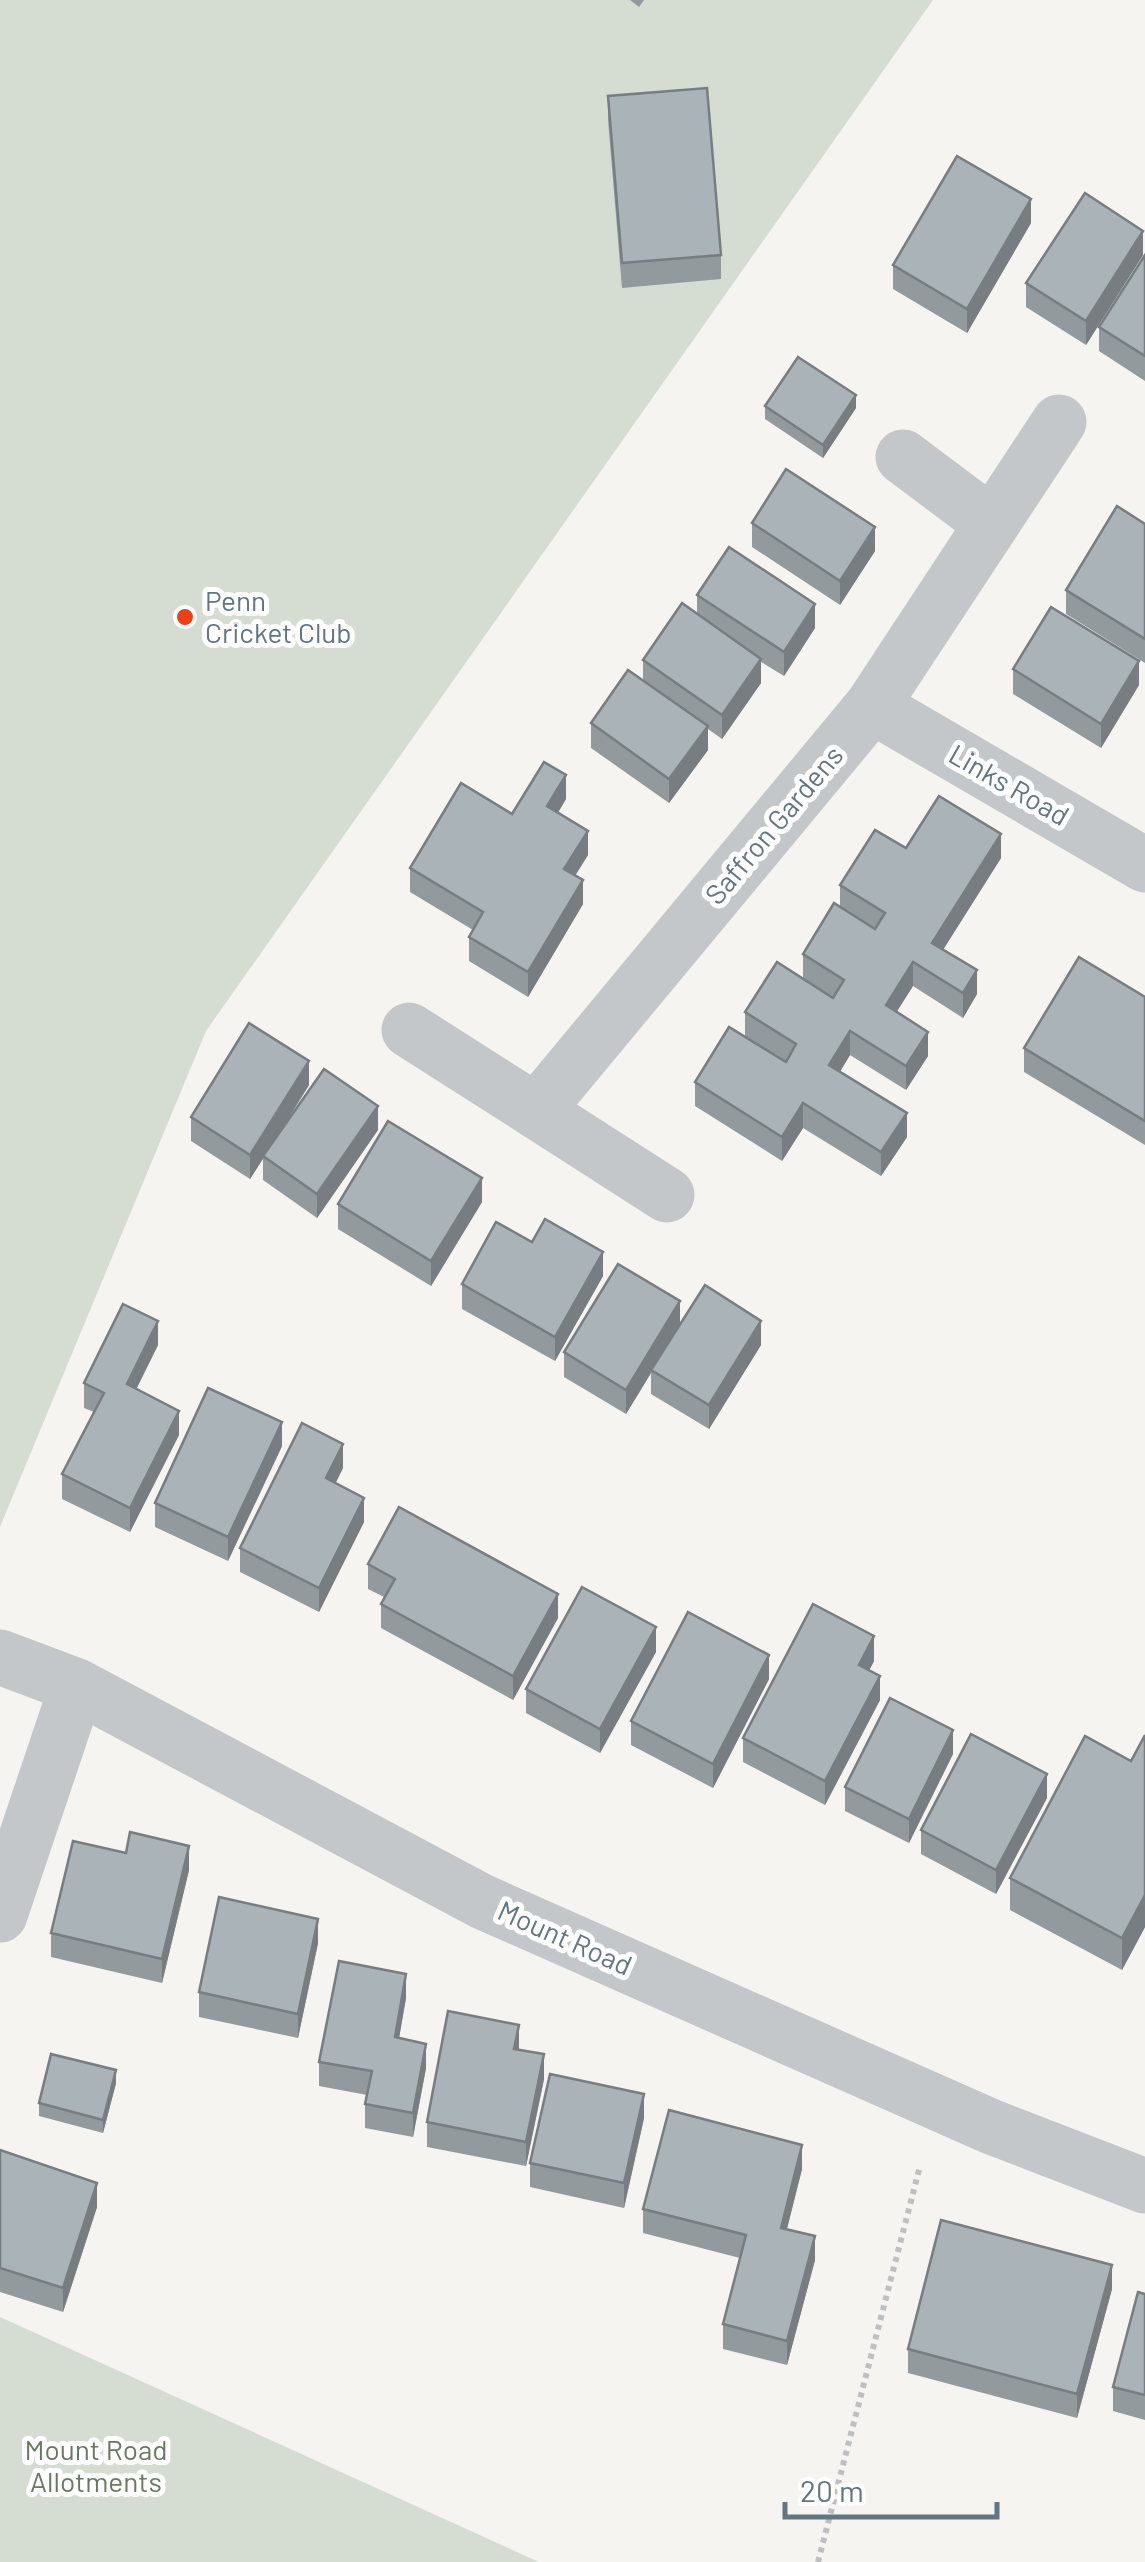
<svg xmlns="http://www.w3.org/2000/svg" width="1145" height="2562" font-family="Barlow,sans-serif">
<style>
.green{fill:#d5dcd1}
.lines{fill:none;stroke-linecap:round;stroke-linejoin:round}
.path{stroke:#bdbfc1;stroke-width:6;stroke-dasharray:5 5;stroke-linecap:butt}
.minor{stroke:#c3c7ca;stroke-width:55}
.wall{fill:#929a9e}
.shaded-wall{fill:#777d81}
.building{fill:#aab3b8;stroke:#777d81;stroke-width:2.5}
.poi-dot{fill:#ee3f16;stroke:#fff;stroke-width:4}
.labels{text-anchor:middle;stroke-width:10;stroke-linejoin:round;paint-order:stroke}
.poi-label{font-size:28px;fill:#617583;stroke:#fff;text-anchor:start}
.street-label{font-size:28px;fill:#617583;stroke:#fff}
.park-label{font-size:28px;fill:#677a60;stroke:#fff}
</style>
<rect width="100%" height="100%" fill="#f5f4f0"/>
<g class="green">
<path d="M0,0H933L206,1031L0,1527Z"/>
<path d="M0,2317L539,2562H0Z"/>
</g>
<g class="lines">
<path class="path" d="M818,2562L920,2166"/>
<g class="minor">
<path d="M903,457L991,523"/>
<path d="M872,706L1145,865"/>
<path d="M409,1030L536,1111L872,706L1059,422"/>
<path d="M536,1111L667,1195"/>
<path d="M0,1657L77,1686L483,1902L992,2127L1145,2186"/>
<path d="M0,1915L77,1686"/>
</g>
</g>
<g class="wall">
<path d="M630,0H644L639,7Z"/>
<path d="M608,96L721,255V279L622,288L608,120Z"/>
<path d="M1031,223L967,333L893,289V265Z"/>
<path d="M1143,255L1086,345L1026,307V283Z"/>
<path d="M1145,255V381L1099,351V327Z"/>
<path d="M765,406L856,408L823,458L765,419Z"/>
<path d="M752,523L875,551L840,605L752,547Z"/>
<path d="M1145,524V663L1066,614V590Z"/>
<path d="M697,595L815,628L784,676L761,662V683L722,739L708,729V750L669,803L591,748V723L643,680V660L697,614Z"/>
<path d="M1013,669L1139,685L1101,748L1013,694Z"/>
<path d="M566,799L558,813L588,855L575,876L583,904L528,997L469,961V937L473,930L410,892V868L512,814Z"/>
<path d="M906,848L1001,858L943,950L977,994L963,1018L913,986L896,1012L928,1056L906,1090L850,1055L840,1072L907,1137L881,1176L803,1128L782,1161L695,1106V1082L745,1036V1012L803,978V954L840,907V885Z"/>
<path d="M1145,997V1145L1024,1072V1048Z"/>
<path d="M309,1085L279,1134L378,1130L317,1218L263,1180V1159L250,1179L191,1141V1117Z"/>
<path d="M482,1202L431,1286L338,1229V1204Z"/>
<path d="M532,1242L603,1276L555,1361L462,1309V1284Z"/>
<path d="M680,1325L761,1345L709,1429L651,1394V1373L626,1414L564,1377V1352Z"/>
<path d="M158,1345L136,1389L179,1435L130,1532L62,1499V1474L94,1412L84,1408V1383Z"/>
<path d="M282,1446L228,1561L155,1527V1503Z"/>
<path d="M343,1468L335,1483L364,1522L319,1612L240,1572V1548Z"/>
<path d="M368,1564L558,1618L513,1700L381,1628V1604L384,1597L368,1589Z"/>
<path d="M656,1652L600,1753L526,1713V1689Z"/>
<path d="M874,1661L869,1670L880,1700L825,1805L743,1762V1738Z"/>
<path d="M769,1679L713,1788L631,1745V1721Z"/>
<path d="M1145,1735V1927L1122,1970L1010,1910V1878L1131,1761Z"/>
<path d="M953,1754L909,1843L845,1811V1787Z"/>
<path d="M1047,1798L996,1894L921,1854V1830Z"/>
<path d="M189,1870L162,1983L51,1957V1933Z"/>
<path d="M318,1943L298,2038L199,2017V1992Z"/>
<path d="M406,1998L399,2038L426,2068L413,2137L365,2128V2104L367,2095L319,2086V2062Z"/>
<path d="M518,2050L544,2079L526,2166L427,2147V2122Z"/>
<path d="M116,2083L103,2133L39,2116V2103Z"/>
<path d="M644,2118L624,2208L530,2187V2163Z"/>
<path d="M0,2150L97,2207L63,2312L0,2292Z"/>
<path d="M802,2169L787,2229L815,2260L787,2365L723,2349V2324L740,2258L643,2233V2209Z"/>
<path d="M1112,2289L1077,2418L908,2373V2349Z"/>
<path d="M1145,2294V2420L1113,2411V2387Z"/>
</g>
<g class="shaded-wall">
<path d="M1031,199V223L967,333V309Z"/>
<path d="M1143,231V255L1086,345V321Z"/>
<path d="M856,395V408L823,458V445Z"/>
<path d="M875,527V551L840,605V581Z"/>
<path d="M815,604V628L784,676V652Z"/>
<path d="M761,659V683L722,739V715Z"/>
<path d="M1139,661V685L1101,748V724Z"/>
<path d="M708,726V750L669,803V779Z"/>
<path d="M566,775V799L547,830V806Z"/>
<path d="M588,831V855L564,893V869Z"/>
<path d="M1001,834V858L932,967V943Z"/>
<path d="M583,880V904L528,997V972Z"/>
<path d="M913,962V986L886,1029V1005Z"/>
<path d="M977,970V994L963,1018V993Z"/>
<path d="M850,1031V1055L829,1089V1065Z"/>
<path d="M928,1032V1056L906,1090V1066Z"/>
<path d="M309,1061V1085L250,1179V1155Z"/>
<path d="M803,1103V1128L782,1161V1137Z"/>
<path d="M378,1106V1130L317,1218V1194Z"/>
<path d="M907,1113V1137L881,1176V1152Z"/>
<path d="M482,1178V1202L431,1286V1261Z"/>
<path d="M603,1252V1276L555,1361V1337Z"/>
<path d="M680,1301V1325L651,1370V1373L626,1414V1390Z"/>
<path d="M158,1321V1345L127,1408V1384Z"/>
<path d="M761,1321V1345L709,1429V1405Z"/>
<path d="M179,1411V1435L130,1532V1508Z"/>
<path d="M282,1422V1446L228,1561V1537Z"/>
<path d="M343,1444V1468L326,1503V1478Z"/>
<path d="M364,1498V1522L319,1612V1588Z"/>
<path d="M558,1594V1618L513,1700V1676Z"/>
<path d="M656,1627V1652L600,1753V1729Z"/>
<path d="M874,1636V1661L859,1690V1665Z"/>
<path d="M769,1655V1679L713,1788V1764Z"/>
<path d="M880,1676V1700L825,1805V1781Z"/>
<path d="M953,1730V1754L909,1843V1819Z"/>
<path d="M1047,1774V1798L996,1894V1870Z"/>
<path d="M189,1846V1870L162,1983V1959Z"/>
<path d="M1145,1895V1927L1122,1970V1938Z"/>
<path d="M318,1919V1943L298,2038V2014Z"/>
<path d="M406,1974V1998L395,2061V2037Z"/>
<path d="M519,2025V2049H514Z"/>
<path d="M426,2044V2068L413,2137V2113Z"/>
<path d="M544,2054V2079L526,2166V2142Z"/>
<path d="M116,2070V2083L103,2133V2120Z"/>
<path d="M644,2094V2118L624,2208V2183Z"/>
<path d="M802,2145V2169L781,2252V2228Z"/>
<path d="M97,2183V2207L63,2312V2288Z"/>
<path d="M815,2236V2260L787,2365V2341Z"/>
<path d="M1112,2265V2289L1077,2418V2394Z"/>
</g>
<g class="building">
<path d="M707,88L721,255L622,263L608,96Z"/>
<path d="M957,156L1031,199L967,309L893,265Z"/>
<path d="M1085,193L1143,231L1086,321L1026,283Z"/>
<path d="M1145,255V356L1099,327Z"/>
<path d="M798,357L856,395L823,445L765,406Z"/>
<path d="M786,469L875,527L840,581L752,523Z"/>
<path d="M1117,506L1145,524V639L1066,590Z"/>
<path d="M729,547L815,604L784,652L697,595Z"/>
<path d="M682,603L761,659L722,715L643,660Z"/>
<path d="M1051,607L1139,661L1101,724L1013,669Z"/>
<path d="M628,670L708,726L669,779L591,723Z"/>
<path d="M544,762L566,775L547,806L588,831L564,869L583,880L528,972L469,937L483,912L410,868L461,783L512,814Z"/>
<path d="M939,796L1001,834L932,943L977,970L963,993L913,962L886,1005L928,1032L906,1066L850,1031L829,1065L907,1113L881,1152L803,1103L782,1137L695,1082L729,1027L786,1062L796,1044L745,1012L777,962L833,998L844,980L803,954L834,903L875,929L885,913L840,885L875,830L906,848Z"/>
<path d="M1079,957L1145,997V1121L1024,1048Z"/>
<path d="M249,1023L309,1061L250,1155L191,1117Z"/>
<path d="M324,1069L378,1106L317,1194L263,1156Z"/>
<path d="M388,1121L482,1178L431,1261L338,1204Z"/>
<path d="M545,1219L603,1252L555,1337L462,1284L496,1222L532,1242Z"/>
<path d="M618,1264L680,1301L626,1390L564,1352Z"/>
<path d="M705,1285L761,1321L709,1405L651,1370Z"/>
<path d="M123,1304L158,1321L127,1384L179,1411L130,1508L62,1474L104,1393L84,1383Z"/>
<path d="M208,1388L282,1422L228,1537L155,1503Z"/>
<path d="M302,1423L343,1444L326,1478L364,1498L319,1588L240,1548Z"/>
<path d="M399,1507L558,1594L513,1676L381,1604L395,1579L368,1564Z"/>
<path d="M582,1587L656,1627L600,1729L526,1689Z"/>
<path d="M813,1604L874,1636L859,1665L880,1676L825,1781L743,1738Z"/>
<path d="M688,1612L769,1655L713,1764L631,1721Z"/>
<path d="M890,1698L953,1730L909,1819L845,1787Z"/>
<path d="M971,1734L1047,1774L996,1870L921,1830Z"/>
<path d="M1145,1735V1895L1122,1938L1010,1878L1085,1736L1131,1761Z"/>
<path d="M130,1832L189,1846L162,1959L51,1933L73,1841L126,1853Z"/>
<path d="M219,1897L318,1919L298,2014L199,1992Z"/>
<path d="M339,1961L406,1974L395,2037L426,2044L413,2113L365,2104L372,2071L319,2062Z"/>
<path d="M448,2011L519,2025L514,2049L544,2054L526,2142L427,2122Z"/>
<path d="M51,2054L116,2070L103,2120L39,2103Z"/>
<path d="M550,2074L644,2094L624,2183L530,2163Z"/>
<path d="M669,2110L802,2145L781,2228L815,2236L787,2341L723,2324L746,2235L643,2209Z"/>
<path d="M0,2150L97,2183L63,2288L0,2268Z"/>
<path d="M941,2220L1112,2265L1077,2394L908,2349Z"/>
<path d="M1138,2292L1145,2294V2395L1113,2387Z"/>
</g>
<circle class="poi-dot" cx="185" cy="617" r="10"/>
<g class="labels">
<g class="poi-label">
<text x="205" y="611">Penn<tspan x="205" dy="32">Cricket Club</tspan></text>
</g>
<g class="street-label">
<text transform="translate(1009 785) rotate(30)" y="10">Links Road</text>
<text transform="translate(774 825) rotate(-50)" y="10">Saffron Gardens</text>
<text transform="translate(565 1938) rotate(24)" y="10">Mount Road</text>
</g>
<g class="park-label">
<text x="96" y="2460">Mount Road<tspan x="96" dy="32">Allotments</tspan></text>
</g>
</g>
<path d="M785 2502v15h212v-15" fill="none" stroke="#617583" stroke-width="5"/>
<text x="800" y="2502" font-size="30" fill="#617583" stroke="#ffffff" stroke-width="8" paint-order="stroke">20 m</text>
</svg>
